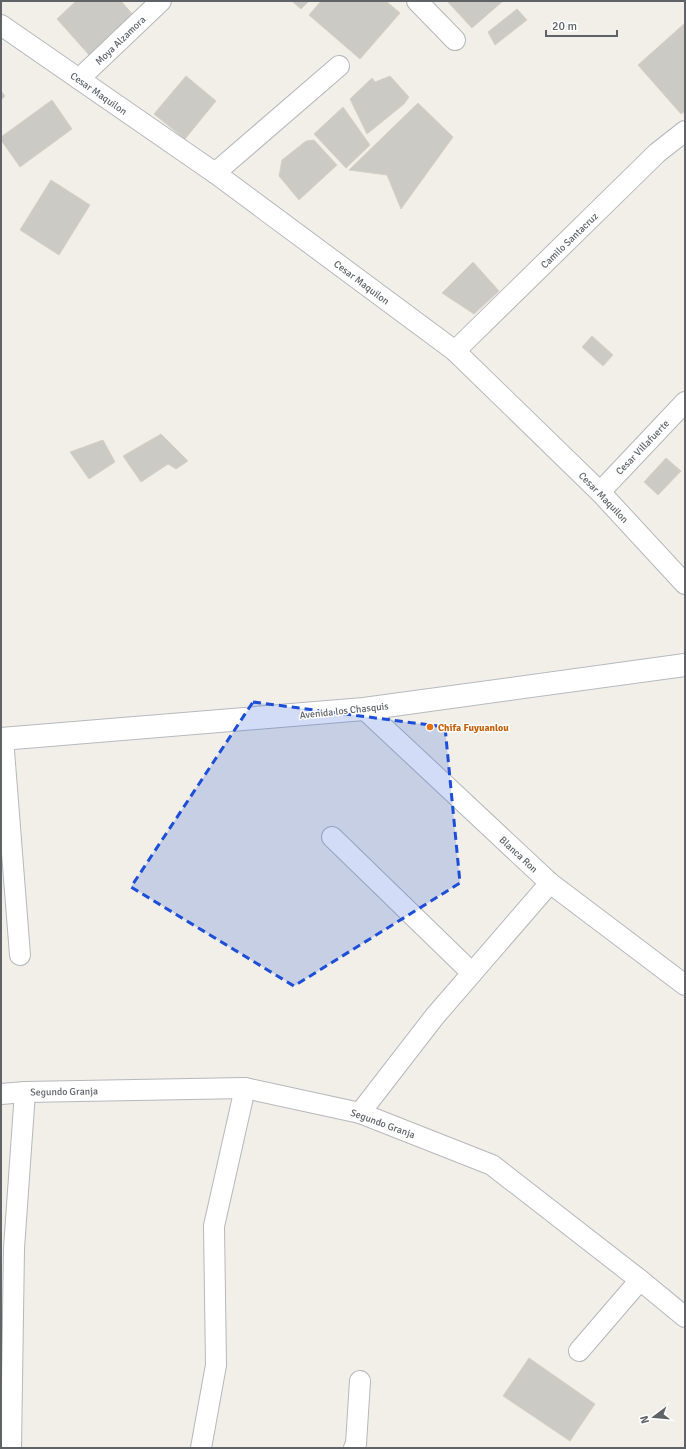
<svg xmlns="http://www.w3.org/2000/svg" width="686" height="1449" font-family="Signika,sans-serif">
<style>
.building{fill:#cccac5;stroke:#d6d1c6}
.lines{fill:none;stroke-linecap:round;stroke-linejoin:round}
.street-casing{stroke:#b5b8bc;stroke-width:22}
.secondary-casing{stroke:#b6babf;stroke-width:24}
.street{stroke:#fff;stroke-width:20}
.secondary{stroke:#fff;stroke-width:22}
.marked{fill:#1d4ed8;fill-opacity:0.2;stroke:#1d4ed8;stroke-width:3;stroke-dasharray:8 5;stroke-linejoin:round}
.food-dot{fill:#e8710a;stroke:#fff;stroke-width:1.5}
.labels{text-anchor:middle;stroke-width:3;stroke-linejoin:round;paint-order:stroke}
.street-label{font-size:10px;fill:#5f6368;stroke:#fff}
.food-label{font-size:10px;font-weight:bold;fill:#c56008;stroke:#fff;text-anchor:start}
</style>
<rect width="100%" height="100%" fill="#f1efe8"/>
<g class="building">
<path d="M76,1H121L134,16L90,56L57,19Z"/>
<path d="M292,1H309L301,9Z"/>
<path d="M321,1H386L400,13L360,59L309,15Z"/>
<path d="M447,1H503L472,28Z"/>
<path d="M517,9L527,20L495,45L488,32Z"/>
<path d="M685,23V111L681,114L638,65Z"/>
<path d="M186,76L216,101L185,139L154,114Z"/>
<path d="M390,76L409,97L404,104L367,134L350,99L372,78L375,82Z"/>
<path d="M1,91L5,96L1,100Z"/>
<path d="M52,100L72,129L20,167L1,140V137Z"/>
<path d="M418,103L453,137L401,209L387,175L349,170Z"/>
<path d="M343,107L370,145L346,168L314,134Z"/>
<path d="M314,140L337,165L299,200L279,176L282,160L306,141Z"/>
<path d="M51,180L90,205L59,255L20,230Z"/>
<path d="M473,262L499,291L474,314L442,293Z"/>
<path d="M592,336L613,355L603,366L582,347Z"/>
<path d="M161,434L188,461L176,469L168,464L141,482L123,456Z"/>
<path d="M103,440L115,462L89,479L70,452Z"/>
<path d="M666,458L681,471L658,495L644,482Z"/>
<path d="M529,1358L595,1404L570,1441L503,1396Z"/>
</g>
<g class="lines">
<defs>
<g id="street">
<path d="M417,1L455,40"/>
<path d="M1,25L215,173L455,351L600,492L685,584"/>
<path d="M79,79L161,1"/>
<path d="M215,173L339,66"/>
<path d="M455,351L657,153L685,131"/>
<path d="M600,492L685,402"/>
<path d="M364,709L550,883L685,985"/>
<path d="M3,738L20,955"/>
<path d="M332,837L472,973"/>
<path d="M1,1094L25,1092L245,1088L360,1113L492,1165L640,1280L685,1317"/>
<path d="M360,1113L435,1016L550,883"/>
<path d="M579,1351L640,1280"/>
<path d="M11,1448L14,1248L25,1092"/>
<path d="M201,1448L216,1365L214,1226L245,1088"/>
<path d="M354,1448L356,1444L360,1381"/>
</g>
<path id="secondary" d="M1,739L364,709L685,665"/>
</defs>
<use href="#street" class="street-casing"/>
<use href="#secondary" class="secondary-casing"/>
<use href="#street" class="street"/>
<use href="#secondary" class="secondary"/>
</g>
<path class="marked" d="M253,702L445,727L460,883L294,986L131,887Z"/>
<circle class="food-dot" cx="430" cy="727" r="4"/>
<g class="labels">
<g class="street-label">
<text transform="translate(120 40) rotate(-44)" y="4">Moya Alzamora</text>
<text transform="translate(99 93) rotate(35)" y="4">Cesar Maquilon</text>
<text transform="translate(569 240) rotate(-44)" y="4">Camilo Santacruz</text>
<text transform="translate(362 282) rotate(37)" y="4">Cesar Maquilon</text>
<text transform="translate(642 447) rotate(-46)" y="4">Cesar Villafuerte</text>
<text transform="translate(604 497) rotate(46)" y="4">Cesar Maquilon</text>
<text transform="translate(344 710) rotate(-6)" y="4">Avenida los Chasquis</text>
<text transform="translate(519 854) rotate(43)" y="4">Blanca Ron</text>
<text transform="translate(64 1091) rotate(-1)" y="4">Segundo Granja</text>
<text transform="translate(383 1123) rotate(20)" y="4">Segundo Granja</text>
</g>
<g class="food-label">
<text x="438" y="731">Chifa Fuyuanlou</text>
</g>
</g>
<rect width="686" height="1449" fill="none" stroke="#5f6368" stroke-width="4"/>
<g transform="translate(654 1417) rotate(254)" stroke="#ffffff" stroke-width="3" paint-order="stroke">
<path d="M0-3L7 15L0 10L-7 15Z" fill="#5f6368"/>
<text y="-6" font-size="11" font-weight="bold" text-anchor="middle" fill="#5f6368">N</text>
</g>
<path d="M546 30v6h71v-6" fill="none" stroke="#5f6368" stroke-width="2"/>
<text x="552" y="30" font-size="12" fill="#5f6368" stroke="#ffffff" stroke-width="3" paint-order="stroke">20 m</text>
</svg>
